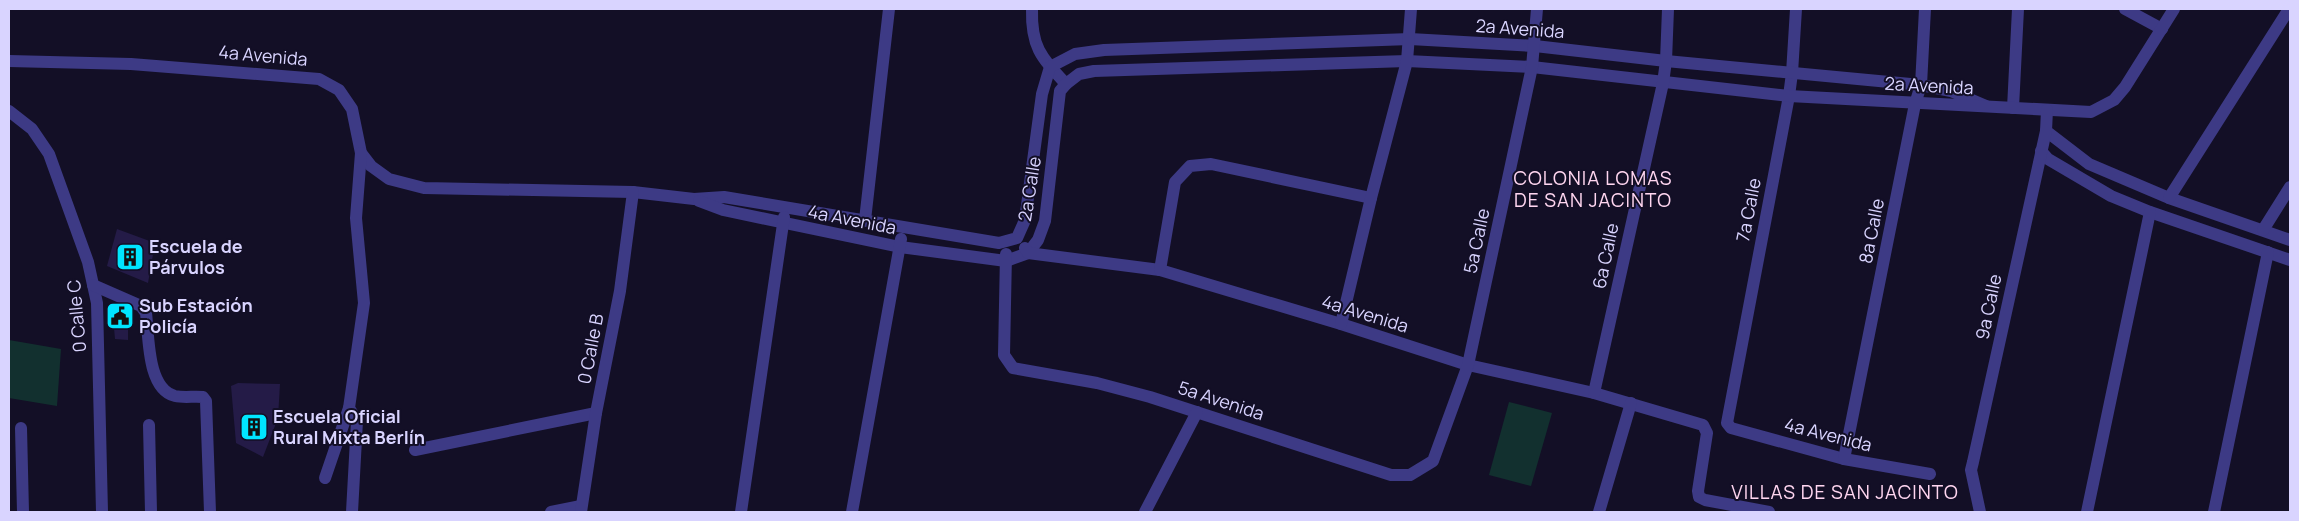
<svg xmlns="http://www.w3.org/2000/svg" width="2299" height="521" font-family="Manrope,sans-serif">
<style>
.green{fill:#12302f}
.building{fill:#241b47}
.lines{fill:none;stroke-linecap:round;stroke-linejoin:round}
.minor{stroke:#3d3a85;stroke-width:12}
.labels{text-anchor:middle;stroke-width:4;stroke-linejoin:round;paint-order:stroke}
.street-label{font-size:18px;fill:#d9d4ff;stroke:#130f26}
.poi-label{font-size:18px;font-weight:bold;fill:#d9d4ff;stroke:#130f26;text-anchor:start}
.neighbourhood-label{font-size:19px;letter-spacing:1px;fill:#ffd6f0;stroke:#130f26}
</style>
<rect width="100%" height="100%" fill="#130f26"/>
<g class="green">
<path d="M9,340L61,349L57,406L9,398Z"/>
<path d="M1509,402L1552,413L1531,486L1489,475Z"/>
</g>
<g class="building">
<path d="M117,229L155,243L148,283L107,266Z"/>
<path d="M112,307L128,309V340L115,339Z"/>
<path d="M238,383L280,384L278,418L263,457L236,443L231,386Z"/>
</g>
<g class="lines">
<g class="minor">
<path d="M1032,9C1031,47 1041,57 1066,84"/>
<path d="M1796,9L1792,73L1789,96L1727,423L1731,428L1844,459L1930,474"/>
<path d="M2125,9L2162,29"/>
<path d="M9,61L131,64L319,79L339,90L352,109L361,153L371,166L389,179L424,188L633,192L694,199L724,197L999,243L1017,238L1025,220L1042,94L1050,67L1075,54L1104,50L1410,39L1535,46L1666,61L1921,85L1951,91L1986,106"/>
<path d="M2013,108L2018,9"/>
<path d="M9,111L32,129L49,154L88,262L97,303L102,512"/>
<path d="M2046,131L2089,164L2169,198L2290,240"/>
<path d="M2041,151L2048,159L2111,196L2150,212L2290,260"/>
<path d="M2169,198L2289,9"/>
<path d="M699,201L723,210L900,247L1006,261L1028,253L1038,240L1045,221L1060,91L1066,84L1079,74L1094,71L1407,61L1532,67L1789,96L2091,112L2114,100L2125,87L2174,9"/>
<path d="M865,220L889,9"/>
<path d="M2263,230L2290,187"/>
<path d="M1025,248L1028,253L1160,270L1341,324L1468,365L1594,393L1703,425L1707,433L1698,491L1699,497L1705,500L1769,512"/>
<path d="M1006,254L1004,355L1013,368L1097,383L1150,397L1391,475H1410L1433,461L1468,365L1532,67L1537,9"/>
<path d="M1160,270L1175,182L1190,166L1211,164L1371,198"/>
<path d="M93,285L141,306L146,313C149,337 147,389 175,396C184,398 194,396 203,397L206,401L210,512"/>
<path d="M1341,324L1371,198L1407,61L1411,9"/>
<path d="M1594,393L1663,83L1666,61L1668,9"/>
<path d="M149,425L151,512"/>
<path d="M21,428L23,512"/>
<path d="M415,450L596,413"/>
<path d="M1844,459L1915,104L1921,85L1925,9"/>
<path d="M325,478L349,408"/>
<path d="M352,512L357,421L349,408L364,303L356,218L361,153"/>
<path d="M551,512L581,506"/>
<path d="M581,512L596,413L620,291L633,192"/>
<path d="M741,512L784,217"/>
<path d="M852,512L901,239"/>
<path d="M1145,512L1197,412"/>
<path d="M1599,512L1631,403"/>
<path d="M1980,512L1971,470L1973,462L2046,131L2047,110"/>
<path d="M2087,512L2150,212"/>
<path d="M2214,512L2268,252"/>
</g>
</g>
<defs>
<symbol id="building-square" viewBox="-11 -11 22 22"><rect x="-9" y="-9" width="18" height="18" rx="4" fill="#00e5ff" stroke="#130f26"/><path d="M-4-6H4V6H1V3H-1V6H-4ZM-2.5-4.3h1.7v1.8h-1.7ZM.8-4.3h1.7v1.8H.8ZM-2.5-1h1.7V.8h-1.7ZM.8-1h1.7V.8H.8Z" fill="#111"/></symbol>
<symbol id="civic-square" viewBox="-11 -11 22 22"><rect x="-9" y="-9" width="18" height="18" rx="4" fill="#00e5ff" stroke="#130f26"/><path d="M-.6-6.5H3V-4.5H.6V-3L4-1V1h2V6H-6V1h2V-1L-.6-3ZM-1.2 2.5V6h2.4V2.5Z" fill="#111"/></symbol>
</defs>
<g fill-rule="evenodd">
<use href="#building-square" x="114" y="241" width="32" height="32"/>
<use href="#civic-square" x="104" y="300" width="32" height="32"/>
<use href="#building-square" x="238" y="411" width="32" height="32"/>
</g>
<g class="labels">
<g class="street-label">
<text transform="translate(1520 29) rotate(4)" y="6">2a Avenida</text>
<text transform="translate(263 56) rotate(5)" y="6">4a Avenida</text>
<text transform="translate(1929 86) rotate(3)" y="6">2a Avenida</text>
<text transform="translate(1030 189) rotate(-81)" y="6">2a Calle</text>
<text transform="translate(1749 210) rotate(-79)" y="6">7a Calle</text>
<text transform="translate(852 220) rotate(11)" y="6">4a Avenida</text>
<text transform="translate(1872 231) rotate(-79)" y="6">8a Calle</text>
<text transform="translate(1477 241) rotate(-78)" y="6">5a Calle</text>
<text transform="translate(1606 256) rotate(-78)" y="6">6a Calle</text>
<text transform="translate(1989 307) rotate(-78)" y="6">9a Calle</text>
<text transform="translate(1365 314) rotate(17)" y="6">4a Avenida</text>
<text transform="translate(77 316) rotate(-95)" y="6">0 Calle C</text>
<text transform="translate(591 349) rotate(-79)" y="6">0 Calle B</text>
<text transform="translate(1221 401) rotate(18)" y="6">5a Avenida</text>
<text transform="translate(1828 435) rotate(14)" y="6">4a Avenida</text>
</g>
<g class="poi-label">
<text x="149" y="253">Escuela de<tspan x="149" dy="21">Párvulos</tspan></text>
<text x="139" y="312">Sub Estación<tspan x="139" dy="21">Policía</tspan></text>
<text x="273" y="423">Escuela Oficial<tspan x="273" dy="21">Rural Mixta Berlín</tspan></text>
</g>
<g class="neighbourhood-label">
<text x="1593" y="185">COLONIA LOMAS<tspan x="1593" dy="22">DE SAN JACINTO</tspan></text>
<text x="1845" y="499">VILLAS DE SAN JACINTO</text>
</g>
</g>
<rect width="2299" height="521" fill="none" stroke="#d9d4ff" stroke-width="20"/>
</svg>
